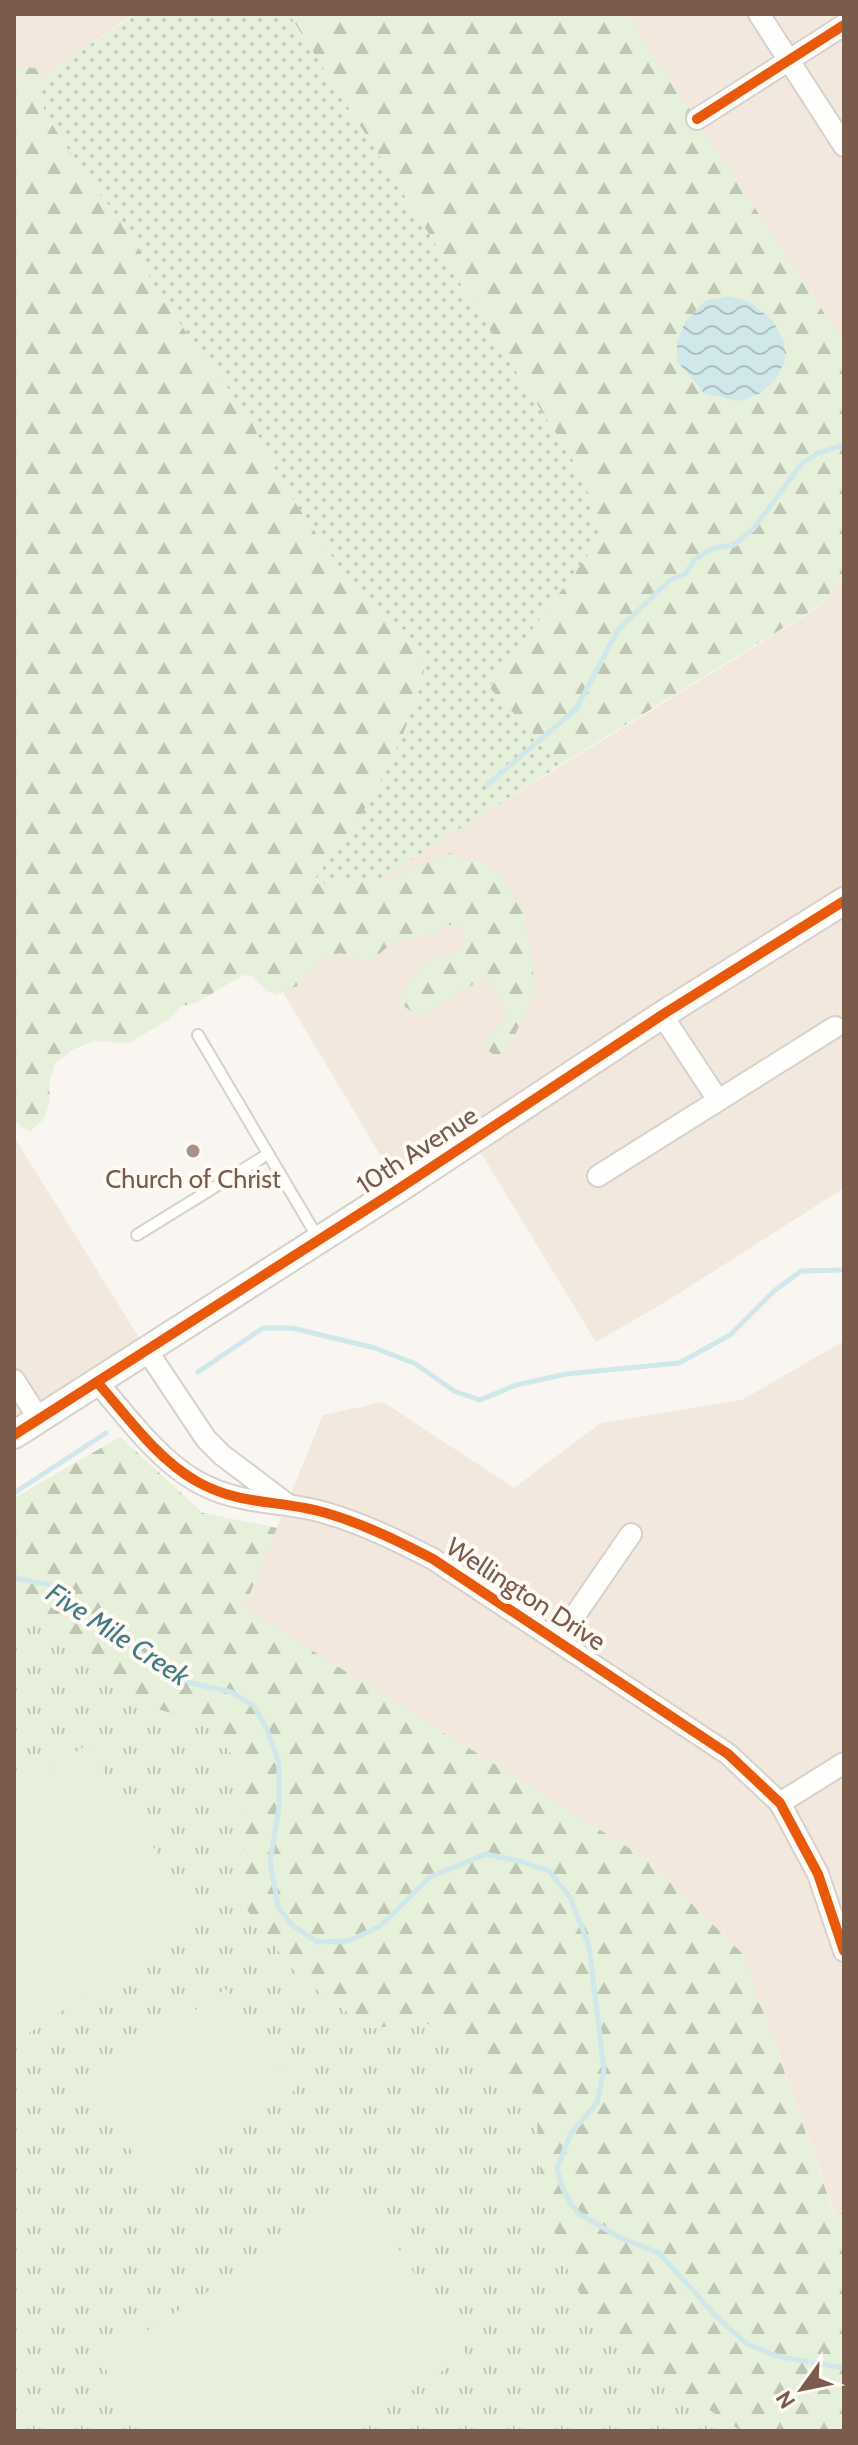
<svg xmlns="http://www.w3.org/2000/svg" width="858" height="2445" font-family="Cabin,sans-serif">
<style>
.residential{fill:#f2e8de}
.grass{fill:url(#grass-dots)}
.forest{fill:url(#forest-firs)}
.park{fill:url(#park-tufts)}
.pitch{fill:#e7f0db}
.water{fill:url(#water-waves)}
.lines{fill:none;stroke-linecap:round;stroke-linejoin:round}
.stream{stroke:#d0e8ea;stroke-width:5}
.service-casing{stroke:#d7d1cb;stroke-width:14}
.minor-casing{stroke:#d7d1cb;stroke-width:24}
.tertiary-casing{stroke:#d7d1cb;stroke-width:30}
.service{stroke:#fefefd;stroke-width:10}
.minor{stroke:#fefefd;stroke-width:20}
.tertiary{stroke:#fefefd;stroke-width:26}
.cycleway-casing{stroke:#fffaf3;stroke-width:15}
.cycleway{stroke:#e8590c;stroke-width:10}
.poi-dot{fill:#a69286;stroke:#fffaf3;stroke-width:3}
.labels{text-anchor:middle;stroke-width:8;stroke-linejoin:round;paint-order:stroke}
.street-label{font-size:26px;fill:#7a5c4d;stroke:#fffaf3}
.poi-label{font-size:26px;fill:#7a5c4d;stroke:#fffaf3}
.water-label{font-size:28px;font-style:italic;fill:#437c86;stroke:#fffaf3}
</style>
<defs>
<pattern id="grass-dots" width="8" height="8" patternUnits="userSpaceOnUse" patternTransform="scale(2)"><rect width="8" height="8" fill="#e7f0db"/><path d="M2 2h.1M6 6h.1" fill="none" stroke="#c0c6b4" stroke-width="1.8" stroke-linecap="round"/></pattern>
<pattern id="forest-firs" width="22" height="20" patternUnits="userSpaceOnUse" patternTransform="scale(2)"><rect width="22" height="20" fill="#e7f0db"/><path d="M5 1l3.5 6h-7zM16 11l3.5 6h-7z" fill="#c0c6b4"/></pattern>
<pattern id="park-tufts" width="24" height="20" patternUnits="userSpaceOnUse" patternTransform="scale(2)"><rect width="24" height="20" fill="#e7f0db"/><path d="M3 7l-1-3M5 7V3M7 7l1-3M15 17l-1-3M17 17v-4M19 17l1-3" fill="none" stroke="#c0c6b4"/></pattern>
<pattern id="water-waves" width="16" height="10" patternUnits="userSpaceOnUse" patternTransform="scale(2)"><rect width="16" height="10" fill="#d0e8ea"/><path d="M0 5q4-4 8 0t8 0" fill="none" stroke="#aebfc0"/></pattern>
</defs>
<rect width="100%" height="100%" fill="#f9f5f0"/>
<g class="residential">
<path d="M14,14H134L14,96Z"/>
<path d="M627,14H844V343Z"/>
<path d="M844,577V1188L667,1301L596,1342L473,1140L400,1188L259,952L819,607Z"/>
<path d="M14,1137L146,1349L14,1435Z"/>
<path d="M844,1341V2212L836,2217L743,1954L645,1858L244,1608L323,1415L383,1402L514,1488L601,1423L742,1400Z"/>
</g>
<path class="grass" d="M136,14H289L583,476L600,539L489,687L562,764L380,879L310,884C360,819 407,747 425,666L407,632L379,614L343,573L281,482L249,417L153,287L136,240L86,177L44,112L42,91L46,74Z"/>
<g class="forest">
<path d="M289,14H627L844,343V577L819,606L562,764L489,687L600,539L583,476Z"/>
<path d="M19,67L35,68L46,78L42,91L44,112L86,177L136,240L153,287L249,417L281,482L343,573L379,614L407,632L425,666C412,723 384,781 352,829C339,848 324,865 311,884L389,878L450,853L464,860L485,861L505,880L523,912L532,959L535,993L507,1051L496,1057L488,1050L486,1042L506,1014L502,999L486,980C461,986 443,1008 419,1016L405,1007L400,996C417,965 427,960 460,950L466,938L457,926L443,924L436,933L401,942L396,940L373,959L361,962L340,953L328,956L315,965L299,985L276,995L269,992L252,976L243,975L198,1002L182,1006L168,1020L129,1043L94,1041L74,1049L55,1063L49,1084L50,1102L44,1119L30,1132L14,1121V72Z"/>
<path d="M120,1437L203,1513L277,1528L244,1608L645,1858L743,1954L835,2216L844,2212V2431H741L621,2352L573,2284L542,2198L535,2093L443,2023L369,2028L298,1976L243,1905L244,1817L202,1721L140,1705L55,1633L14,1612V1498Z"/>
</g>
<path class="park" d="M14,1612L55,1633L140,1705L202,1721L236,1759L244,1817L243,1905L298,1976L369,2028L443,2023L535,2093L542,2198L573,2284L621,2352L741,2431H14Z"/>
<g class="pitch">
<path d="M86,1745L201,1919L14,2043V1793Z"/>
<path d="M226,1989L295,2090L155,2185L86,2085Z"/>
<path d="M362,2192L467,2355L349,2431H145L100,2361Z"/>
</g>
<path class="water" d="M728,296L749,301L773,321L784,342L785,361L775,380L759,394L739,401L705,394L677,361V342L685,322L705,301Z"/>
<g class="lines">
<g class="stream">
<path d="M487,785L576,709L618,630L670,580L685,574L695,559L714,548L734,545L754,528L802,463L818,453L844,445"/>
<path d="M198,1372L263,1328H292L375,1348L416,1364L454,1391L480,1400L516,1385L566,1374L679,1363L730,1335L774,1291L801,1271L844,1270"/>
<path d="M14,1493L106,1433"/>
<path d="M14,1578L51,1585L102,1627L157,1664L191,1683L231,1692L253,1705L267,1729L279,1764V1807L270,1862L278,1906L292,1925L317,1942L348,1941L379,1927L430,1877L486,1854L520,1861L549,1871L570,1897L589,1946L604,2070L597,2103L571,2133L557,2168L562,2187L571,2204L579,2214L623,2239L659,2253L717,2317L747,2344L777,2356L844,2368"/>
</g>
<defs>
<g id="service">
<path d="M198,1035L318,1238"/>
<path d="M137,1235L268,1154"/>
</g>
<g id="minor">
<path d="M759,14L844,146"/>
<path d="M697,119L844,25"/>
<path d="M662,1015L718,1100"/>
<path d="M598,1176L835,1027"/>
<path d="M146,1349L206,1439L222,1455L287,1504"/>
<path d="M14,1380L39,1419"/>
<path d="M97,1382C127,1416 156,1458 196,1481C242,1507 280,1499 326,1513C364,1524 398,1541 433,1559L728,1754L780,1803L818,1874L844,1951"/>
<path d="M558,1640L631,1534"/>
<path d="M780,1803L844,1763"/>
</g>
<path id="tertiary" d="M14,1435L400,1188L662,1015L844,901"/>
</defs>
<use href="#service" class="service-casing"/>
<use href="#minor" class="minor-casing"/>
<use href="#tertiary" class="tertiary-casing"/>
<use href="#service" class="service"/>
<use href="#minor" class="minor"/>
<use href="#tertiary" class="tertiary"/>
<defs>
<g id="cycleway">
<path d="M697,119L844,25"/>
<path d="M97,1382C127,1416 156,1458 196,1481C242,1507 280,1499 326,1513C364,1524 398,1541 433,1559L728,1754L780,1803L818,1874L844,1951"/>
<path d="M14,1435L400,1188L662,1015L844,901"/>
</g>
</defs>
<use href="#cycleway" class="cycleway-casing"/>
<use href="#cycleway" class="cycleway"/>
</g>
<circle class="poi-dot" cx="193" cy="1151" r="8"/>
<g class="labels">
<g class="street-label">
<text transform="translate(417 1150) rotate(-33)" y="9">10th Avenue</text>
<text transform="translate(526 1594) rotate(33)" y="9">Wellington Drive</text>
</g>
<g class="poi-label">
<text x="193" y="1188">Church of Christ</text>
</g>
<g class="water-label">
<text transform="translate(118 1634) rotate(33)" y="10">Five Mile Creek</text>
</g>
</g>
<rect width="858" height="2445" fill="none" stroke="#7a5c4d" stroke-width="32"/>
<g transform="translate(802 2389) rotate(237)" stroke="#fffaf3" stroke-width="6" paint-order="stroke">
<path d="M0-6L14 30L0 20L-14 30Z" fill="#7a5c4d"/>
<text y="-12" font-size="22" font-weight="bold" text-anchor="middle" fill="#7a5c4d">N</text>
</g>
</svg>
